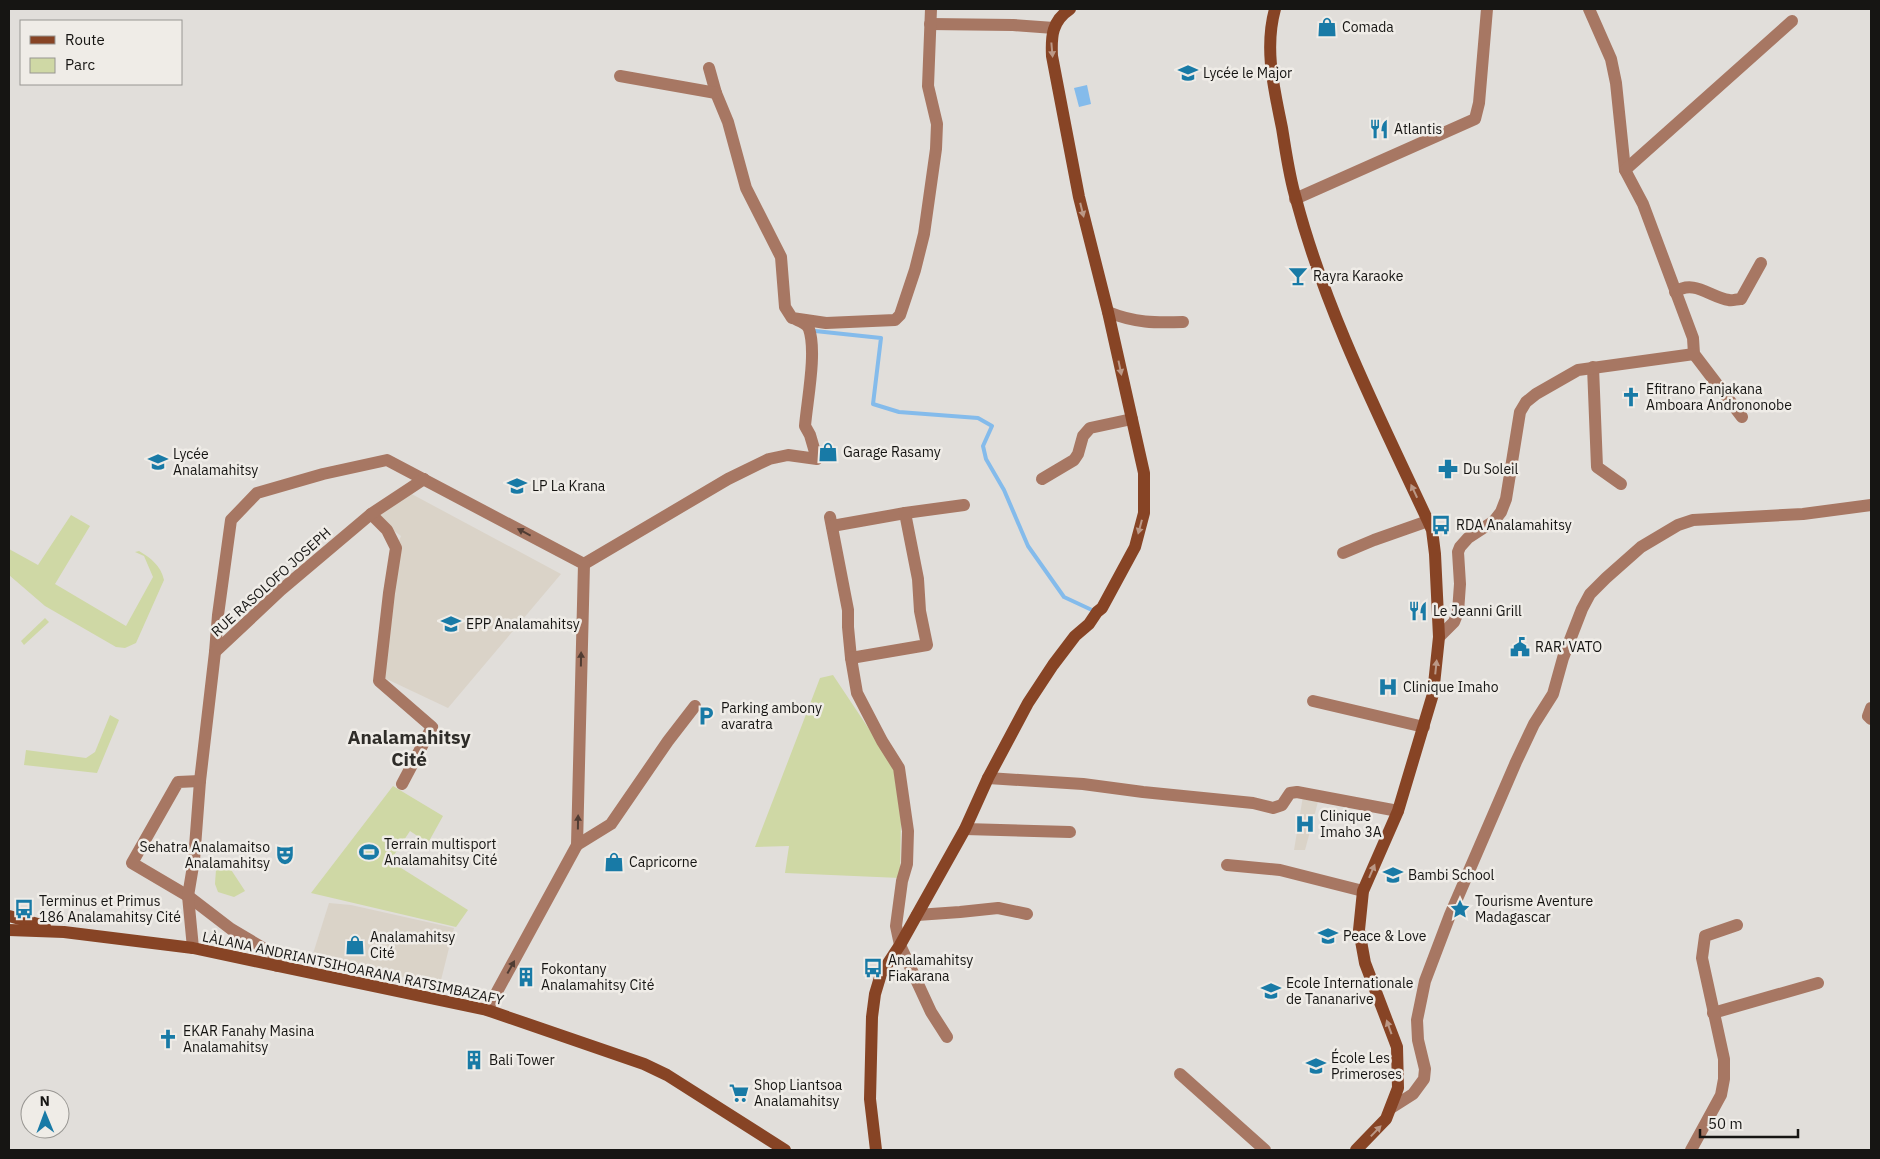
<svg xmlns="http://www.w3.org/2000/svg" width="1880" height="1159" font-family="'IBM Plex Sans',sans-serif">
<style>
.built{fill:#dad3c8}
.green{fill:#cfd8a5}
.water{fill:#84bbeb}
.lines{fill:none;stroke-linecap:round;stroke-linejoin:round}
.stream{stroke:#84bbeb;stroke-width:4}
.street{stroke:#a77763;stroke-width:12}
.secondary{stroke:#874425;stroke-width:12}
.oneway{fill:#bb9886}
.oneway2{fill:#503c33}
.labels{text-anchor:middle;stroke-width:5;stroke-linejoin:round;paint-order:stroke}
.poi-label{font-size:14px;fill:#161513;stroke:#efece7;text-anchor:start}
.street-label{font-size:14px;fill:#161513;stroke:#efece7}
.district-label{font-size:19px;font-weight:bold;fill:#2f2d29;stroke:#efece7}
</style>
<rect width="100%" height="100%" fill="#e1deda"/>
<g class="built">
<path d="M406,491L561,574L448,708L376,674L396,548L401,536L371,514Z"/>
<path d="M1303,796L1319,798L1305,850H1294Z"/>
<path d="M329,903L351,905L454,928L440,984L311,960Z"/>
</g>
<g class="green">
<path d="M71,515L90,526L55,584L126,626L153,577L144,556L135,552L139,551C151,558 161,566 164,580L136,643L125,648L116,647L45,606L9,575V549L38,565Z"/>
<path d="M45,618L49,622L24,645L21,641Z"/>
<path d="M833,675L893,765L901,821L900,878L785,873L789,846L755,847L820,678Z"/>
<path d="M110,715L119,720L97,773L24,765L26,750L86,758L95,752Z"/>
<path d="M393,786L443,816L428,843L410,831L390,861L468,910L456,927L311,893Z"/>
<path d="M226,862L245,891L234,897L218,892L215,884L216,869Z"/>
</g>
<path class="water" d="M1087,85L1091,104L1079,107L1074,88Z"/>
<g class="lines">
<path class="stream" d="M815,331L881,338L873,404L899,412L978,418L992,426L983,446L986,459L1004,490L1028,546L1064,597L1094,611"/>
<g class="street">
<path d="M1589,9L1611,59L1616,83L1625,170L1643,204L1693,338L1694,354L1742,417"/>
<path d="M930,24L1013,25L1054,28"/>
<path d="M709,68L716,93L728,122L746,188L781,257L785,307L792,318L826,323L895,320L900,315L915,270L924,234L936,149L937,124L928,86L931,9"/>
<path d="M620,76L716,93"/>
<path d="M1625,170L1792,21"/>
<path d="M1295,199L1475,119L1479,103L1487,9"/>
<path d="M1675,292C1694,279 1710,297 1729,300C1732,301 1737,299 1741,299L1761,263"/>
<path d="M1108,312C1135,323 1155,323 1183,322"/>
<path d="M1593,367L1597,467L1621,484"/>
<path d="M1042,479L1074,460L1078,454L1083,436L1090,428L1132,419"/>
<path d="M371,514L387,530L396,548L389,593L379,681L432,727L402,784"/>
<path d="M830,517L848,610V627L851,658L857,693L882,741L899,768L908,831L907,864L902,881L896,926L900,945L931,1012L947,1037"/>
<path d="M832,526L905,513L964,505"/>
<path d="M1343,553L1374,540L1428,521"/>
<path d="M584,564L728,479L769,459L788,455L817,459L810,435L805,426C807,401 817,352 809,329C807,324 802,322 797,320"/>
<path d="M1439,637L1454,622L1458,612L1460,584L1458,552L1460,547L1468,538L1494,521L1501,512L1506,499L1520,412L1526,402L1536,394L1578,370L1694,354"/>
<path d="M215,652L218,615L231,520L257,493L323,474L387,460L584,564L577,845L487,1010"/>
<path d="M851,658L927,645L920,611L918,579L905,513"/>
<path d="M1313,701L1424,727"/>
<path d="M1871,708L1868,716L1871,719"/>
<path d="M988,778L1083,784L1143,792L1253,803L1273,808L1282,805L1290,793L1297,792L1398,811"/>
<path d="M200,781L178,782L132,863L188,896L231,929L280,958L277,966"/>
<path d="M965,829L1070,832"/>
<path d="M577,845L611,824L668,741L695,706"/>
<path d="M1227,865L1280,870L1363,891"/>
<path d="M917,915L960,912L998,908L1027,914"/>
<path d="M193,948L188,896L194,860L200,781L215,652L281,590L371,514L424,479"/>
<path d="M1713,1013L1818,983"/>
<path d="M1180,1074L1265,1150"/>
<path d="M1391,1108L1413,1094L1424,1079L1425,1069L1418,1040L1417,1020L1425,981L1450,915L1516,762L1534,724L1553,694L1563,658L1582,609L1590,594L1606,578L1641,547L1678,525L1693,520L1803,514L1871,505"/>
<path d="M1691,1150L1721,1095L1724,1079V1059L1702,958L1705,936L1737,925"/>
</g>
<g class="secondary">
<path d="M1275,9C1264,49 1274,88 1282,128C1286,152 1289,176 1296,199C1326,312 1379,416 1428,521L1432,530L1435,554L1439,637L1433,694L1398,811L1363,891L1359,930L1365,963L1397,1047L1398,1088L1386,1119L1356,1150"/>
<path d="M9,916L45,926"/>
<path d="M9,930L64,932L193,948L487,1010L644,1064L667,1075L785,1150"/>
<path d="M876,1150L870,1099L872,1017L875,994L881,974L900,945L965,829L988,778L1028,703L1053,665L1075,636L1089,624L1097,612L1102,608L1135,547L1144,513V473L1108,312L1079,197L1052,56C1051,36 1052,21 1070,9"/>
</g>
</g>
<defs><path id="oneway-solid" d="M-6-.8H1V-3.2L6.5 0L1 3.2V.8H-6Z" transform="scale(1.25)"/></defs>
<g class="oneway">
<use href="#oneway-solid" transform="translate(1052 50) rotate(85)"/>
<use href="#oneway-solid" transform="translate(1082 210) rotate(76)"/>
<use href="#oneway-solid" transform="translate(1120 368) rotate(78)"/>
<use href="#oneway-solid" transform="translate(1414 491) rotate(-115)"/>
<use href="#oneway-solid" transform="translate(1140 527) rotate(105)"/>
<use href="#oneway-solid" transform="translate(1436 667) rotate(-84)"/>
<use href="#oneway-solid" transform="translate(1372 871) rotate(-67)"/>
<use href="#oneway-solid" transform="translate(1389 1027) rotate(-110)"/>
<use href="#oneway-solid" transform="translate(1376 1131) rotate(-46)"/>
</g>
<g class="oneway2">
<use href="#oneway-solid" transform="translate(524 532) rotate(-152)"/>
<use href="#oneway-solid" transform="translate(581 659) rotate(-89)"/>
<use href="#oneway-solid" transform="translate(578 822) rotate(-89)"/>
<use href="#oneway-solid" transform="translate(511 967) rotate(-61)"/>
</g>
<defs>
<symbol id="shop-bare" viewBox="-9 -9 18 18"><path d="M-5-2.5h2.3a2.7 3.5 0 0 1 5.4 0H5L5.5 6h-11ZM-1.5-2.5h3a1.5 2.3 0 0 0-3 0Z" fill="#187aa6" stroke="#efece7" stroke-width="2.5" paint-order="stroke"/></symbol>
<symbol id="school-bare" viewBox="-9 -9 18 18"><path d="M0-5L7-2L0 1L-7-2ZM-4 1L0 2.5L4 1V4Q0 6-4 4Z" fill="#187aa6" stroke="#efece7" stroke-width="2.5" paint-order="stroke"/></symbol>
<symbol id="restaurant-bare" viewBox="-9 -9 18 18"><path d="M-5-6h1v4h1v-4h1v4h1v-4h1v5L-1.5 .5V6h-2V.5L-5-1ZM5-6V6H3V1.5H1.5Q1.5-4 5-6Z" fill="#187aa6" stroke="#efece7" stroke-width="2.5" paint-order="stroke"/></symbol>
<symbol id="bar-bare" viewBox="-9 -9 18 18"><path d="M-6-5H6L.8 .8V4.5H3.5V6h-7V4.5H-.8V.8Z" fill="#187aa6" stroke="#efece7" stroke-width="2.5" paint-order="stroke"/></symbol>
<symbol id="church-bare" viewBox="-9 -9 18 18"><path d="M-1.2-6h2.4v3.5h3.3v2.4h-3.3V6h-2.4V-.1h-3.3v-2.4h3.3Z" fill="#187aa6" stroke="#efece7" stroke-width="2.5" paint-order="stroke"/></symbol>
<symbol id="pharmacy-bare" viewBox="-9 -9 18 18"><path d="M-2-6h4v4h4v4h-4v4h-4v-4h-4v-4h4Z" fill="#187aa6" stroke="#efece7" stroke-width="2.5" paint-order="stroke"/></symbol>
<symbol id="bus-bare" viewBox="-9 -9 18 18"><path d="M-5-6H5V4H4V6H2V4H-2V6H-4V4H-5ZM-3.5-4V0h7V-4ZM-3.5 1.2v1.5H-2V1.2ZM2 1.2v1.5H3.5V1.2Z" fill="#187aa6" stroke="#efece7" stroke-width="2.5" paint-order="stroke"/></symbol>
<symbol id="civic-bare" viewBox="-9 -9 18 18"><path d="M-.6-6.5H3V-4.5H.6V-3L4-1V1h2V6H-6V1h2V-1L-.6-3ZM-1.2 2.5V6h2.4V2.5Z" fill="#187aa6" stroke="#efece7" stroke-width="2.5" paint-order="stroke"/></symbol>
<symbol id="hospital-bare" viewBox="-9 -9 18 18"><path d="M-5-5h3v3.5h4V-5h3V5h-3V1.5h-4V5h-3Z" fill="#187aa6" stroke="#efece7" stroke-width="2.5" paint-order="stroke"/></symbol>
<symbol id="parking-bare" viewBox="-9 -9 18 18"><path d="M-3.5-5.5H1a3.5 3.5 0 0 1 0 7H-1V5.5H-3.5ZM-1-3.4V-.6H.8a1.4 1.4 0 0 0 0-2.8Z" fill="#187aa6" stroke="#efece7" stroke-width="2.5" paint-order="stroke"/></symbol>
<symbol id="stadium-bare" viewBox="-9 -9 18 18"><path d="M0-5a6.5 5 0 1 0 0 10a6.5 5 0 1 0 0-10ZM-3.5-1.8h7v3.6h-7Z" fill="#187aa6" stroke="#efece7" stroke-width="2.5" paint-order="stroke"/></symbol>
<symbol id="theatre-bare" viewBox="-9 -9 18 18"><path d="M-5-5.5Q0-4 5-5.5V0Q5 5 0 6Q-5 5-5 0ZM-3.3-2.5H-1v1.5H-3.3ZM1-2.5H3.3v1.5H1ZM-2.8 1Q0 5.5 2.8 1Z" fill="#187aa6" stroke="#efece7" stroke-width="2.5" paint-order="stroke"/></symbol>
<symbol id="sight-bare" viewBox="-9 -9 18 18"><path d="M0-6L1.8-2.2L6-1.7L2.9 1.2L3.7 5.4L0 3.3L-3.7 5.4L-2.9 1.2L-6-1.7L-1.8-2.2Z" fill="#187aa6" stroke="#efece7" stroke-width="2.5" paint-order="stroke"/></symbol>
<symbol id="building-bare" viewBox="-9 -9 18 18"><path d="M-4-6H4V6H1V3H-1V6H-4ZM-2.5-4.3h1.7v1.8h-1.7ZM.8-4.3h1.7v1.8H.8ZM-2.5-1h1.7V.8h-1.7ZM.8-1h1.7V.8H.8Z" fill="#187aa6" stroke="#efece7" stroke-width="2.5" paint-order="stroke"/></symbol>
<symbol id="supermarket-bare" viewBox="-9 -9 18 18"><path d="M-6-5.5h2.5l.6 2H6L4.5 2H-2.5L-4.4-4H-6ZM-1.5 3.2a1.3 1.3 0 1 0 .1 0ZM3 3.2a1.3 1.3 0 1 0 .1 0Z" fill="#187aa6" stroke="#efece7" stroke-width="2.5" paint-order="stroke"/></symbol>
</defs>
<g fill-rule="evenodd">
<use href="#shop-bare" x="1313" y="13" width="28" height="28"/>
<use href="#school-bare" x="1174" y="59" width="28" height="28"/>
<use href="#restaurant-bare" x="1365" y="115" width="28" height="28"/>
<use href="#bar-bare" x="1284" y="262" width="28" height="28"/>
<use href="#church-bare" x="1617" y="383" width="28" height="28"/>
<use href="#shop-bare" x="814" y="438" width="28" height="28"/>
<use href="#school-bare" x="144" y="448" width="28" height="28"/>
<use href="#pharmacy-bare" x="1434" y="455" width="28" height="28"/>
<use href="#school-bare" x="503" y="472" width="28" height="28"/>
<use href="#bus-bare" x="1427" y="511" width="28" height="28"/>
<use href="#restaurant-bare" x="1404" y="597" width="28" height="28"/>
<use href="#school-bare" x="437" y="610" width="28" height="28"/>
<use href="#civic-bare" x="1506" y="633" width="28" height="28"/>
<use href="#hospital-bare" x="1374" y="673" width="28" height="28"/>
<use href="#parking-bare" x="692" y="702" width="28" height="28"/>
<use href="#hospital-bare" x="1291" y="810" width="28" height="28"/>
<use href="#stadium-bare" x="355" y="838" width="28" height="28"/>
<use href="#theatre-bare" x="271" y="841" width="28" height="28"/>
<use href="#shop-bare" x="600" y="848" width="28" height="28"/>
<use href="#school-bare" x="1379" y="861" width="28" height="28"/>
<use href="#bus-bare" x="10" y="895" width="28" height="28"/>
<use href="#sight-bare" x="1446" y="895" width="28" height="28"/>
<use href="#school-bare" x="1314" y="922" width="28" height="28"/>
<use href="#shop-bare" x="341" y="931" width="28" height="28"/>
<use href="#bus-bare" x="859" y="954" width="28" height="28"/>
<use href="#building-bare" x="512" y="963" width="28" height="28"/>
<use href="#school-bare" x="1257" y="977" width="28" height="28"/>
<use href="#church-bare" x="154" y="1025" width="28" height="28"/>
<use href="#building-bare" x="460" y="1046" width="28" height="28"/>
<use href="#school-bare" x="1302" y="1052" width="28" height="28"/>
<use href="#supermarket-bare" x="725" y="1079" width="28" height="28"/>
</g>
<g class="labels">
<g class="poi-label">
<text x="1342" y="32">Comada</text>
<text x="1203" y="78">Lycée le Major</text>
<text x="1394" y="134">Atlantis</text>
<text x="1313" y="281">Rayra Karaoke</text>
<text x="1646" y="394">Efitrano Fanjakana<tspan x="1646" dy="16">Amboara Andrononobe</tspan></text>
<text x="843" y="457">Garage Rasamy</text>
<text x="173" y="459">Lycée<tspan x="173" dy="16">Analamahitsy</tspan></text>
<text x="1463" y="474">Du Soleil</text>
<text x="532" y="491">LP La Krana</text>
<text x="1456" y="530">RDA Analamahitsy</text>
<text x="1433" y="616">Le Jeanni Grill</text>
<text x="466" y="629">EPP Analamahitsy</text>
<text x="1535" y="652">RAR' VATO</text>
<text x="1403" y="692">Clinique Imaho</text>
<text x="721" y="713">Parking ambony<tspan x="721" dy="16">avaratra</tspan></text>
<text x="1320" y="821">Clinique<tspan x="1320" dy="16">Imaho 3A</tspan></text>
<text x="384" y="849">Terrain multisport<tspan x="384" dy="16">Analamahitsy Cité</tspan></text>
<text x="270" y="852" text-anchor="end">Sehatra Analamaitso<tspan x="270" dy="16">Analamahitsy</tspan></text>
<text x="629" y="867">Capricorne</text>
<text x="1408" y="880">Bambi School</text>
<text x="39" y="906">Terminus et Primus<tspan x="39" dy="16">186 Analamahitsy Cité</tspan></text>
<text x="1475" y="906">Tourisme Aventure<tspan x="1475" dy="16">Madagascar</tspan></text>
<text x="1343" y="941">Peace &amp; Love</text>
<text x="370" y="942">Analamahitsy<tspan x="370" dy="16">Cité</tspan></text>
<text x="888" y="965">Analamahitsy<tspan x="888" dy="16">Fiakarana</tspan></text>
<text x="541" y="974">Fokontany<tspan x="541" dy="16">Analamahitsy Cité</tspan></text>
<text x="1286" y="988">Ecole Internationale<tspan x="1286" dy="16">de Tananarive</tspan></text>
<text x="183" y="1036">EKAR Fanahy Masina<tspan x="183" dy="16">Analamahitsy</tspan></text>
<text x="1331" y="1063">École Les<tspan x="1331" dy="16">Primeroses</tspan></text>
<text x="489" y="1065">Bali Tower</text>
<text x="754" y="1090">Shop Liantsoa<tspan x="754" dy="16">Analamahitsy</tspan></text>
</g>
<g class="street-label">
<text transform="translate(271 582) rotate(-42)" y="5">RUE RASOLOFO JOSEPH</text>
<text transform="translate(353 968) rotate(12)" y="5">LÀLANA ANDRIANTSIHOARANA RATSIMBAZAFY</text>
</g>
<g class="district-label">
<text x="409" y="744">Analamahitsy<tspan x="409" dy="22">Cité</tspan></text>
</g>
</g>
<rect width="1880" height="1159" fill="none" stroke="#161513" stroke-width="20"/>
<rect x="20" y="20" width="162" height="65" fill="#efece7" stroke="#989692"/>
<rect x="30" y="36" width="25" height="8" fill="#874425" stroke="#989692"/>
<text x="65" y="45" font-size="15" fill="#161513">Route</text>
<rect x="30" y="58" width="25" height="15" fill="#cfd8a5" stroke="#989692"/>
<text x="65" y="70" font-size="15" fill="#161513">Parc</text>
<g transform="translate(45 1114) rotate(359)"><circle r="24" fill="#efece7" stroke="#989692"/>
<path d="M0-4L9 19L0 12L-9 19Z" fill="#187aa6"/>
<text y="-8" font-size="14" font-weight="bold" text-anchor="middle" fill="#161513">N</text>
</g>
<path d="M1700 1129v8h98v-8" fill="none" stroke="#161513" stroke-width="2.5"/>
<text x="1708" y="1129" font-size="15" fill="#161513" stroke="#efece7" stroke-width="4" paint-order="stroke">50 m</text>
</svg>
